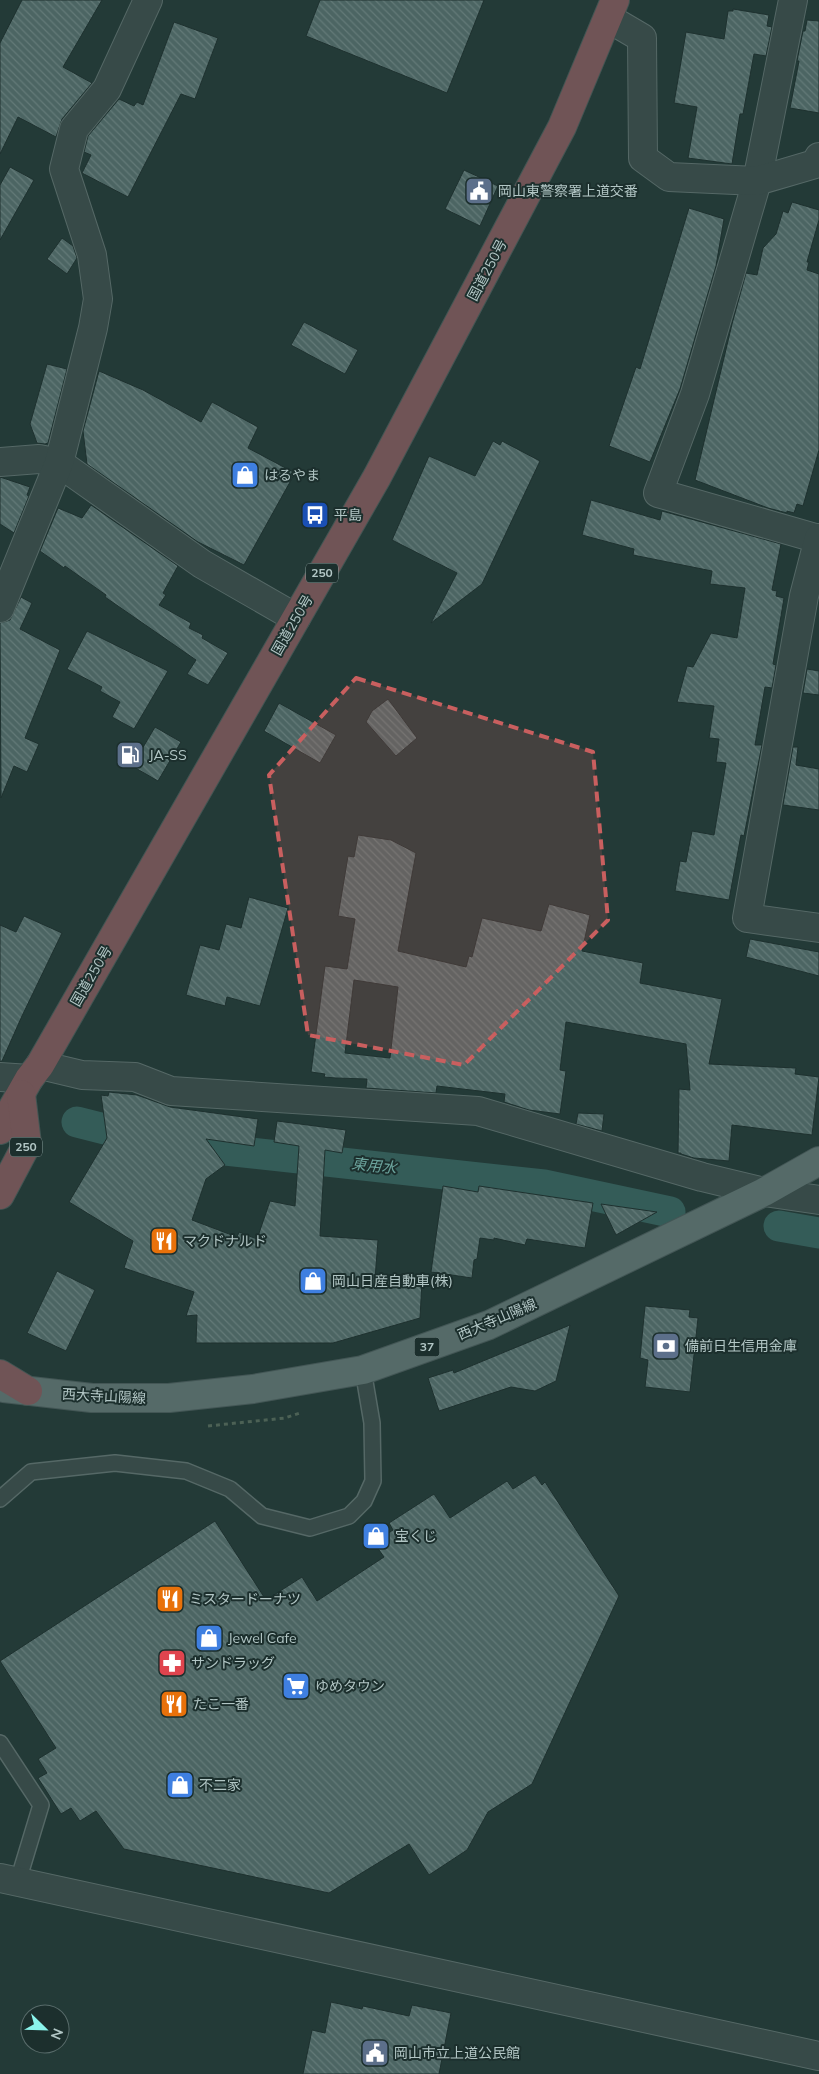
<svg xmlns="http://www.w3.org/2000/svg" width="819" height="2074" font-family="Mulish,'Noto Sans JP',sans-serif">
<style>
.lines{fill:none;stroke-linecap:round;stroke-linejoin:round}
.canal{stroke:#345c58;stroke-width:31}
.building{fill:url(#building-back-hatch);stroke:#1e312f;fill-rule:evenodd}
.lane-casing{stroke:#556866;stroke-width:18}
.street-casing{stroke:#556866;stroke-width:30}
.primary-casing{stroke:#435655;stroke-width:30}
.highway-casing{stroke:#425553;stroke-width:30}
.path{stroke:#4c6155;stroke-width:3;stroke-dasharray:4 4;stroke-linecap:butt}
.lane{stroke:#374a48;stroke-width:15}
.street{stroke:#374a48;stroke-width:28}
.primary{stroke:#556a68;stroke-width:28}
.highway{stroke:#705456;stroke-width:28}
.marked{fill:#c95f5f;fill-opacity:0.2;stroke:#c95f5f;stroke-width:4;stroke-dasharray:10 6;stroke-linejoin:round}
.labels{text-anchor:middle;stroke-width:4;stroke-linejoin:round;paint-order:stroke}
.shield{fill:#1c2f2d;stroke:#859997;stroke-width:1}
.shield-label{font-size:12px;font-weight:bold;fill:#b2c6c5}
.poi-label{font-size:14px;fill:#b2c6c5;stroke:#1c2f2d;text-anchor:start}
.street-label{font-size:14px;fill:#b2c6c5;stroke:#1c2f2d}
.water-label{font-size:15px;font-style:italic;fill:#6ca49d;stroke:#1c2f2d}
</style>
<defs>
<pattern id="building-back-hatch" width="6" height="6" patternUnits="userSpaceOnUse" patternTransform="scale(1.25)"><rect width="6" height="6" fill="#4c6563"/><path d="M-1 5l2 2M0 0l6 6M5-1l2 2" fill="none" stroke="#637a78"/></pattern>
</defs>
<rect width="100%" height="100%" fill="#233a37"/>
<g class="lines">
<g class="canal">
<path d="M77,1122L160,1143L544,1185L670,1212"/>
<path d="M779,1226L819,1233"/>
</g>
</g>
<g class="building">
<path d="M22,0H102L63,67L92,83L62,119L56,137L18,117L0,154V43Z"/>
<path d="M320,0H484L447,93L306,36Z"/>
<path d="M733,9L769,15L767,26L772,27L766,56L754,54L743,114H740L732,164L688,158L697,107L674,103L686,32L724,39L728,11H733Z"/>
<path d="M807,20L819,21V113L790,108L799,61H797L803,31H805Z"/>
<path d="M174,22L218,38L195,99L181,94L128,197L82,173L91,155L84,152L88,136L119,99L134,106L137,102L143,105Z"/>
<path d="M10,167L34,180L0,240V185Z"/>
<path d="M464,170L498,186L480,226L445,209Z"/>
<path d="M792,202L819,210V220L807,262H809L807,270L819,274V450L803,506L797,504L794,513L787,511V513L768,508L695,480L732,324L746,273L757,275L763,248L776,234L783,211L788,213Z"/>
<path d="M689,208L724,219L716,266L680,389L650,462L609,446L636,367L640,369Z"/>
<path d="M62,238L73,246L77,258L67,274L47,259Z"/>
<path d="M304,322L358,350L345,374L291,345Z"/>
<path d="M47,364L67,369L48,443L45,444L37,443L30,424Z"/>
<path d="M99,371L143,390L201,422L212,402L258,427L248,448L295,473L244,565L198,542L87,464L83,431Z"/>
<path d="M493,441L500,445L502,441L540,461L482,584L431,623L457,573L392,540L429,456L475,476Z"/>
<path d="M0,477L30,487L27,495L29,496L14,533L0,524Z"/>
<path d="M591,500L660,520L662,511L781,544L772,590L777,591L776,596L784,598L773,664L776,665L772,688L765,687L755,745H762L744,836L741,835L729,900L675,891L680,861L686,862L692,831L714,835L726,763L716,762L719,739L709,738L714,706L677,702L687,666L693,667L711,633L737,638L745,588L710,584L712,571L633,555L634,549L582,535Z"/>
<path d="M91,505L178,566L163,593L166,595L159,605L191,623L189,628L203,635L202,638L228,653L208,685L187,674L196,660L105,597L106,595L65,566L64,568L40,551L58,508L82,518Z"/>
<path d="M21,597L32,603L20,629L60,650L25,738L39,744L27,772L14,766L1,798L0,623L10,620Z"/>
<path d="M87,631L168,671L134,729L112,717L120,702L100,691L102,687L67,669Z"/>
<path d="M807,669L819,671V695L803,693Z"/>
<path d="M388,699L417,738L396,756L366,722L372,711Z"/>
<path d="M279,703L336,735L320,763L264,731Z"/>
<path d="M155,727L181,742L158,781L132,766Z"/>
<path d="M793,747H798L796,765L819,769V810L783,805Z"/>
<path d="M358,835L391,840L416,853L398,951L466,967L469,956L472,957L482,918L541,931L549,904L590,915L582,951L643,963L640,983L722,999L709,1064L796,1068L795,1074L819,1077L812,1135L732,1125L729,1161L694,1158L681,1154V1153H678L679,1089L690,1090L686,1044L566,1022L560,1070L566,1071L560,1114L529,1110L504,1102L505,1094L437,1086L436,1093L366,1088L367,1079L336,1078L324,1077L325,1074L311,1072L325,966L347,969L355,919L338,916L348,856L354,857ZM354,980L398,987L390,1058L345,1053Z"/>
<path d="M249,897L288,908L260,1006L227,997L225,1006L186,995L200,945L219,950L226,924L241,928Z"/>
<path d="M24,916L62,933L22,1016L2,1061L0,1062V925L16,932Z"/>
<path d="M750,939L819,952V976L746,957Z"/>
<path d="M109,1092L137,1095L170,1107L258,1119L254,1146L206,1139L225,1165L206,1179L192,1220L237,1237L239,1232L257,1239L270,1201L295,1206L299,1146L274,1142L277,1121L346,1130L342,1153L325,1150L320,1236L378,1240L375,1279L422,1282L420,1318L333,1343H196L197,1315L186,1316L194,1292L124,1268L133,1241L69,1202L107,1138L101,1095L108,1096Z"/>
<path d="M578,1113L604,1114L602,1131L576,1124Z"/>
<path d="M443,1186L478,1192L479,1186L593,1203L585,1248L527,1239L525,1245L494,1238V1240L480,1238L477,1259L474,1260L472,1278L431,1272Z"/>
<path d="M601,1204L657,1212L616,1235Z"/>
<path d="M57,1271L95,1290L66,1351L27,1333Z"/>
<path d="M645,1306L690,1310L689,1317L698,1318L690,1392L645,1387L648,1360L640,1358Z"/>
<path d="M570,1325L556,1381L535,1391L511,1387L439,1411L428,1378L453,1370L454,1373Z"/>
<path d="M535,1475L542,1485L545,1482L619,1596L532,1784L488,1812L467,1850L429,1875L409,1844L329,1893L124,1849L96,1811L80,1821L71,1808L61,1814L38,1778L47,1773L38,1759L56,1748L0,1661L215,1521L266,1600L302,1577L317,1601L384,1557L374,1543L393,1530L389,1523L434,1494L450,1518L507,1481L513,1489Z"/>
<path d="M331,2002L362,2009L363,2006L409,2016L412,2005L451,2013L439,2074H303L312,2030L325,2033Z"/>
</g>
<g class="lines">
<defs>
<g id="lane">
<path d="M0,1499L31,1472L115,1463L186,1471L230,1489L262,1516L310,1528L349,1516L364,1501L373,1481L372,1423L363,1370"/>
<path d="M0,1743L41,1805L18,1881"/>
</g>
<g id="street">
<path d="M793,0L757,181L695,394L658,493L819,539"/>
<path d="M608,18L642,38L643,158L669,177L757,181L815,164L819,157"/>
<path d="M0,462L39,459L59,463L202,564L296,618"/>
<path d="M819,538L804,596L747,918L819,928"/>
<path d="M0,608L59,463L93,328L98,299L92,255L64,169L74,129L107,89L148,0"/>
<path d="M40,1065L82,1075L135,1077L171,1091L478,1111L702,1177L764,1192L819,1200"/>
<path d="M0,1077L29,1079"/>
<path d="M0,1878L819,2056"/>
</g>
<path id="primary" d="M4,1388L92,1398H169L253,1389L363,1370L489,1325L764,1192L819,1161"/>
<g id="highway">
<path d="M0,1130L29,1079L40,1065L377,477L562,127L615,0"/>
<path d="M0,1195L27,1144L21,1094"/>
<path d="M0,1374L28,1391"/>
</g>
</defs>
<use href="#lane" class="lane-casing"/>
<use href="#street" class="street-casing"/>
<use href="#primary" class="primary-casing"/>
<use href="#highway" class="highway-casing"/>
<path class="path" d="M208,1426L285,1418L300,1413"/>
<use href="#lane" class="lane"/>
<use href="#street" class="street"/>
<use href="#primary" class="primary"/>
<use href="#highway" class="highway"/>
</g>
<path class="marked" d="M356,678L593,752L608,920L464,1065L308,1035L269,775Z"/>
<defs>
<symbol id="civic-square" viewBox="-11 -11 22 22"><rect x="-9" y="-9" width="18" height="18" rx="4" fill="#5c6f8a" stroke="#1c2f2d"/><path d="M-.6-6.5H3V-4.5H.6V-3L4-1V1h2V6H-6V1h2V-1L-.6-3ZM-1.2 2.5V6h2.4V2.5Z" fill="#fff"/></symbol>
<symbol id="shop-square" viewBox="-11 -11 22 22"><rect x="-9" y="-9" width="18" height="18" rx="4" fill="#3f7fe0" stroke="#1c2f2d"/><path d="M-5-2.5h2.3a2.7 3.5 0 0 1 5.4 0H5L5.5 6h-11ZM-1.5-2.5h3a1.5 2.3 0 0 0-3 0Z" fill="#fff"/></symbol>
<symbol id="bus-square" viewBox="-11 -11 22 22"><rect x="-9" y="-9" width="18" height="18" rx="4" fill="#1a4fb4" stroke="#1c2f2d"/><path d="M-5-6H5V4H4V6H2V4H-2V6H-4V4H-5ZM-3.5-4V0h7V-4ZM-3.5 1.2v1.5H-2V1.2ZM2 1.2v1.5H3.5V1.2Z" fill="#fff"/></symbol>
<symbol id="fuel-square" viewBox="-11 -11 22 22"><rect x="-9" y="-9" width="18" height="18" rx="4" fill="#5c6f8a" stroke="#1c2f2d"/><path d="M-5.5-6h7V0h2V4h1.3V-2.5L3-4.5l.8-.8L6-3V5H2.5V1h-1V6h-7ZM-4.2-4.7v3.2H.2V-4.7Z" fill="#fff"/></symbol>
<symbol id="restaurant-square" viewBox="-11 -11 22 22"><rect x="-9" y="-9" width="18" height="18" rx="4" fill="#e8710a" stroke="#1c2f2d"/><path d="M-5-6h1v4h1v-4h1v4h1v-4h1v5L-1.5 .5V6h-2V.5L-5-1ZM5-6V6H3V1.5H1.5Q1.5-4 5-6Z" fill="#fff"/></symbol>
<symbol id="bank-square" viewBox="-11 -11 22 22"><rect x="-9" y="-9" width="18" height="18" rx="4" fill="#5c6f8a" stroke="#1c2f2d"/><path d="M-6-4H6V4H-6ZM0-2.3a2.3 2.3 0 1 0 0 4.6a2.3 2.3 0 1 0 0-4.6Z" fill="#fff"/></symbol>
<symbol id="pharmacy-square" viewBox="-11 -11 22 22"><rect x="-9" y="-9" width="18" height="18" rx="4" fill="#e0444e" stroke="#1c2f2d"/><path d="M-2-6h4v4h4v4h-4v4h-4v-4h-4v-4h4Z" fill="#fff"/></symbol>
<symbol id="supermarket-square" viewBox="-11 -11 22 22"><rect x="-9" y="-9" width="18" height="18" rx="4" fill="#3f7fe0" stroke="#1c2f2d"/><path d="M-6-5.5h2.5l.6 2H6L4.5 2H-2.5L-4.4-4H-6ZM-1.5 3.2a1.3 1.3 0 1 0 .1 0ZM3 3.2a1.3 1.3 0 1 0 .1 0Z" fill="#fff"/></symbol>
</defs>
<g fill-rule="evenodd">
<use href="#civic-square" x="463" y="175" width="32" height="32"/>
<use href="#shop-square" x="229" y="459" width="32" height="32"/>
<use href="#bus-square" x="299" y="499" width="32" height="32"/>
<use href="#fuel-square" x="114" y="739" width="32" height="32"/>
<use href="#restaurant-square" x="148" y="1225" width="32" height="32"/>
<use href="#shop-square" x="297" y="1265" width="32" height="32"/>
<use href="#bank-square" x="650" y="1330" width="32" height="32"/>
<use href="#shop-square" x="360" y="1520" width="32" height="32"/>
<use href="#restaurant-square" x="154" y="1583" width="32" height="32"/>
<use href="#shop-square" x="193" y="1622" width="32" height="32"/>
<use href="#pharmacy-square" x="156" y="1647" width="32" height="32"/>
<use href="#supermarket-square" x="280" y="1670" width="32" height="32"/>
<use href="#restaurant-square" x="158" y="1688" width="32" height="32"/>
<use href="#shop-square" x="164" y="1769" width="32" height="32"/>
<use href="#civic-square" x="359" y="2037" width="32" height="32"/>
</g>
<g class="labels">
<g class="shield">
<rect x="306" y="563.5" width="32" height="19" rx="4"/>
<rect x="10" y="1137.5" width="32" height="19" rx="4"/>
<rect x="414.5" y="1337.5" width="25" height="19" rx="4"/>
</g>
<g class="shield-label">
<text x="322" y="577">250</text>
<text x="26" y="1151">250</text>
<text x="427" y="1351">37</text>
</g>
<g class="poi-label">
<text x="498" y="196">岡山東警察署上道交番</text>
<text x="264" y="480">はるやま</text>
<text x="334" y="520">平島</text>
<text x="149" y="760">JA-SS</text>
<text x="183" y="1246">マクドナルド</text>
<text x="332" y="1286">岡山日産自動車(株)</text>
<text x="685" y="1351">備前日生信用金庫</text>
<text x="395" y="1541">宝くじ</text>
<text x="189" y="1604">ミスタードーナツ</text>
<text x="228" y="1643">Jewel Cafe</text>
<text x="191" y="1668">サンドラッグ</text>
<text x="315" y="1691">ゆめタウン</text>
<text x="193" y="1709">たこ一番</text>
<text x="199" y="1790">不二家</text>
<text x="394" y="2058">岡山市立上道公民館</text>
</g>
<g class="street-label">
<text transform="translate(487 270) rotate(-62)" y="5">国道250号</text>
<text transform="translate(292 625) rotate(-60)" y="5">国道250号</text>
<text transform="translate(91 976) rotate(-60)" y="5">国道250号</text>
<text transform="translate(497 1319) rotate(-23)" y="5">西大寺山陽線</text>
<text transform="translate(104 1396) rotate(3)" y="5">西大寺山陽線</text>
</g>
<g class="water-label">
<text transform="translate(374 1166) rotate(6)" y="5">東用水</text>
</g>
</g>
<g transform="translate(45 2029) rotate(113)"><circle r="24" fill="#1c2f2d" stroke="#586b6a"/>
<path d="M0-4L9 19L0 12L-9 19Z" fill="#8af4ec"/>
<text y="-8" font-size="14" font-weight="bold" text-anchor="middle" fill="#b2c6c5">N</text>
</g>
</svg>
